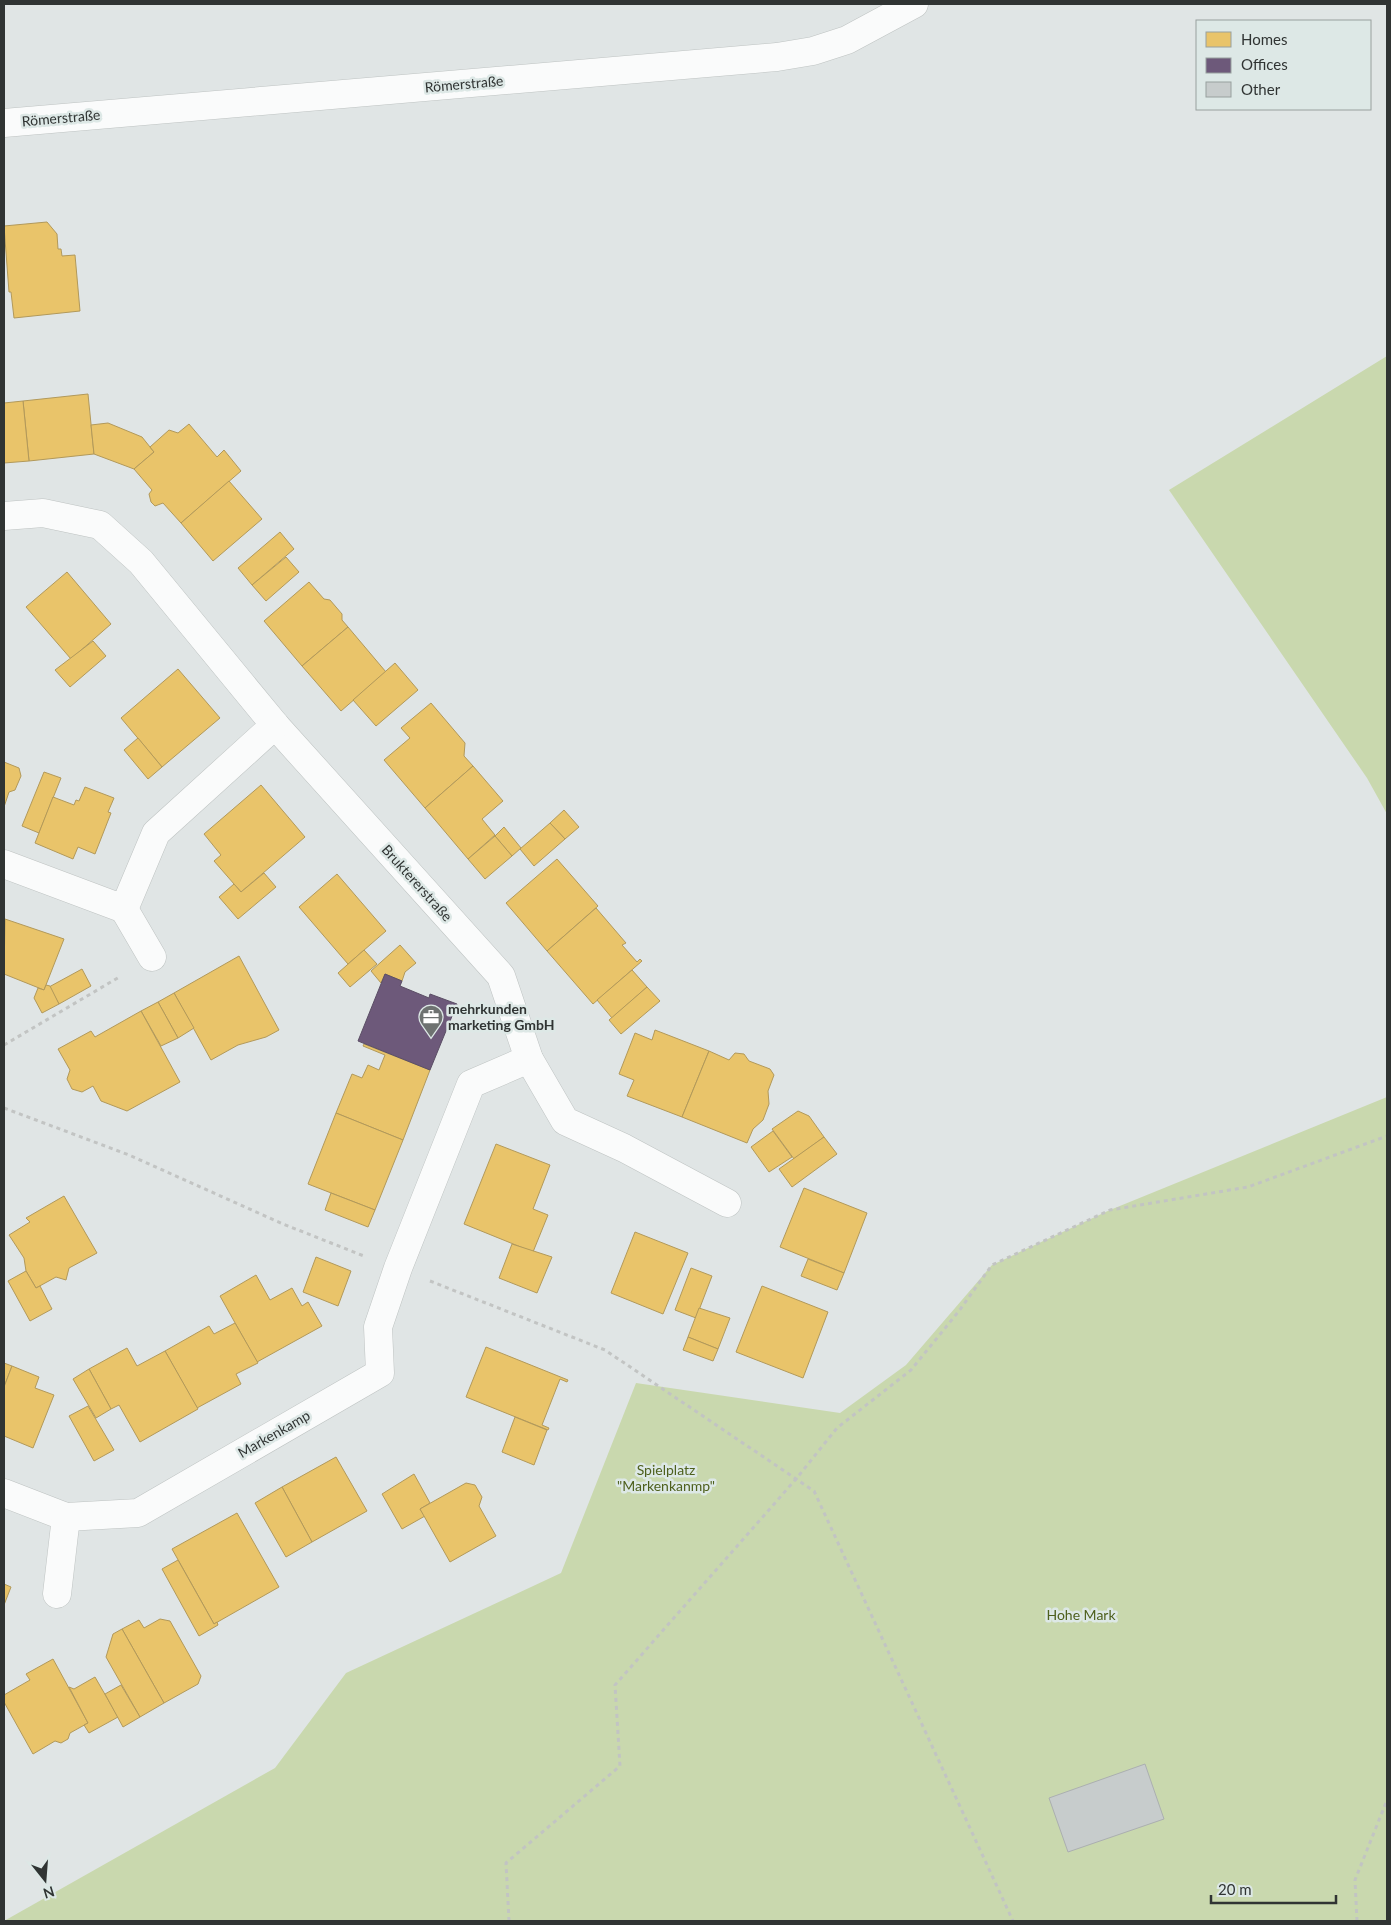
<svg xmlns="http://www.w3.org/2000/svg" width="1391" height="1925" font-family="Lato,sans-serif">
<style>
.green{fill:#c9d8ae}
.homes{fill:#e9c46a;stroke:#b2995a}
.offices{fill:#6d597a;stroke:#5b4e65}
.building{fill:#c7cccc;stroke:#abafb0}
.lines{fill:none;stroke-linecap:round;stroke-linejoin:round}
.street-casing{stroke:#bec3c2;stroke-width:29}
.path{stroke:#c2c4c3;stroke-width:3;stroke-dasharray:4 4;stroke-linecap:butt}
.street{stroke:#fafbfb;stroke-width:28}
.labels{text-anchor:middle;stroke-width:5;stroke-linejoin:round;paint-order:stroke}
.street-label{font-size:14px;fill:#303433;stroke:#dde8e6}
.poi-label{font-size:14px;font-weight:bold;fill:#303433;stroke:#dde8e6;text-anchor:start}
.park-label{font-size:14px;fill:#4e601d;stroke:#dde8e6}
</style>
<rect width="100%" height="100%" fill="#e0e5e5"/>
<g class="green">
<path d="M1387,356V814L1367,778L1169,490Z"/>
<path d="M1387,1097V1921H4L275,1768L346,1673L561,1573L636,1383L840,1413L906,1365L992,1265L1110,1210Z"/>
</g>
<g class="homes">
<path d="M47,222L57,234L58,249H61L62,256L75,255L80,311L14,318L11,292H9L4,226Z"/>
<path d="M88,394L94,454L29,461L23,401Z"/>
<path d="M23,401L29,461L4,463V403Z"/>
<path d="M108,423L142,437L154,452L134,469L94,454L91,425Z"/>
<path d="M189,424L217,457L224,450L241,471L181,523L163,503L155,506L151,502L149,494L152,490L134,469L154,452L150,447L169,430L178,433Z"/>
<path d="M229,481L262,519L213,561L181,523Z"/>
<path d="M280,532L294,549L252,585L238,568Z"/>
<path d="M286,557L299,572L266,601L252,585Z"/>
<path d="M67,572L111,624L71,659L26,607Z"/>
<path d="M309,582L324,599L330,600L342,614V620L348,627L302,666L264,621Z"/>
<path d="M348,627L386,672L341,711L302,666Z"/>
<path d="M93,641L106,656L70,687L55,670Z"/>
<path d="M395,663L418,690L376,726L353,700Z"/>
<path d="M178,669L220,718L162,767L121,718Z"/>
<path d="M431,703L465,743L464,756L473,766L425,808L384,760L410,738L401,728Z"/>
<path d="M138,738L162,767L148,779L124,750Z"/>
<path d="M4,762L19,768L21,776L15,790L9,792L4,807Z"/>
<path d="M473,766L503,801L482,819L495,835L468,859L425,808Z"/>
<path d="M44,772L61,778L39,833L22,826Z"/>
<path d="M261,785L305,837L241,892L214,861L221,855L204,834Z"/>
<path d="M85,787L114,798L108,812L111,813L95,854L78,847L73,859L35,843L53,797L74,805L76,800L79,801Z"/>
<path d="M564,810L579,827L565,839L550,823Z"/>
<path d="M550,823L565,839L534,866L520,849Z"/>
<path d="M504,827L521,848L512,856L495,836Z"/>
<path d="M495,836L512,856L485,879L468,859Z"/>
<path d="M557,859L598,906L547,951L506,903Z"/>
<path d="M264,873L276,887L238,919L219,897L234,884L241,892Z"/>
<path d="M337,874L386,931L348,964L299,907Z"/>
<path d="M596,908L626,943L622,945L637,962L640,959L642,961L593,1004L547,951Z"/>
<path d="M5,919L64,939L44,990L4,974Z"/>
<path d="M400,945L416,963L405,972L402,981L385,974L381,983L371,971Z"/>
<path d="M364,950L377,964L350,987L338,973Z"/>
<path d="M239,956L279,1030L266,1037L238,1045L211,1060L174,993Z"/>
<path d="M82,969L91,986L59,1004L49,987Z"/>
<path d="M632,970L647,987L612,1018L597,1000Z"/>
<path d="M46,985L50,986L59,1004L42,1013L34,998L38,988L44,990Z"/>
<path d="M647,987L660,1001L621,1034L609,1020Z"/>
<path d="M174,993L194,1028L178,1038L158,1002Z"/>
<path d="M158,1002L178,1038L161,1046L141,1011Z"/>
<path d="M141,1011L180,1082L127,1111L101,1101L93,1086L82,1092L72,1089L67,1079L70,1070L58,1049L91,1031L95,1037Z"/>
<path d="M655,1030L709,1051L682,1117L627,1096L634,1080L619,1074L635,1033L652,1040Z"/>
<path d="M364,1044L430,1070L403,1140L336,1113L352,1074L362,1078L368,1065L379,1070L385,1055L363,1046Z"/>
<path d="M709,1051L729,1060L735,1053L744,1054L749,1061L770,1069L774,1075L768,1091L769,1104L763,1120L753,1129L747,1143L682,1117Z"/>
<path d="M798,1111L809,1116L824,1137L794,1159L772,1129Z"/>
<path d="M336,1113L403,1140L375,1210L308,1184Z"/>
<path d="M773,1131L792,1157L769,1172L751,1147Z"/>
<path d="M824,1137L837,1154L792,1187L779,1169Z"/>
<path d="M496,1144L550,1165L533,1209L548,1215L533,1252L464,1224Z"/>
<path d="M804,1188L867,1213L844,1273L780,1247Z"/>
<path d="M331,1193L375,1210L368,1227L325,1210Z"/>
<path d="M64,1196L97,1253L69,1268L66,1280L56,1277L36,1288L26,1271L24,1258L9,1235L30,1222L26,1218Z"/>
<path d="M635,1232L688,1253L663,1314L611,1293Z"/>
<path d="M512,1244L552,1257L537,1293L499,1278Z"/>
<path d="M316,1257L351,1271L338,1306L303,1292Z"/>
<path d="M808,1259L844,1273L837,1290L801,1276Z"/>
<path d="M691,1268L712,1276L696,1318L675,1310Z"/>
<path d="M26,1271L36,1288L40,1286L52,1309L30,1321L8,1281Z"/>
<path d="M256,1275L270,1300L292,1288L302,1306L308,1302L322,1326L257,1362L220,1296Z"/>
<path d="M762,1286L828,1312L803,1378L736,1352Z"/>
<path d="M699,1308L730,1318L718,1349L688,1337Z"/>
<path d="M235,1323L258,1363L236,1374L241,1384L197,1408L165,1351L209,1326L214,1334Z"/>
<path d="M688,1337L718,1349L713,1361L683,1350Z"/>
<path d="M486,1347L568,1380L567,1382L560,1379L542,1425L549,1428L548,1430L466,1397Z"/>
<path d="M127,1348L137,1366L165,1351L198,1409L140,1442L119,1405L111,1409L89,1369Z"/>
<path d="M4,1363L12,1366L4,1387Z"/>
<path d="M12,1366L39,1377L35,1388L54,1395L33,1448L4,1436V1387Z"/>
<path d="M89,1369L111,1409L96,1418L73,1379Z"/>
<path d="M88,1406L114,1450L94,1461L69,1416Z"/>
<path d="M515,1417L547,1430L534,1465L502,1452Z"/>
<path d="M336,1457L367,1511L312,1542L282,1487Z"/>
<path d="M414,1474L430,1503L420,1509L425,1516L402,1529L382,1494Z"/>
<path d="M466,1483L475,1485L482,1497L479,1506L496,1536L450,1562L420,1509Z"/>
<path d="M282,1487L312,1542L286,1557L255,1503Z"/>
<path d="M237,1513L279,1587L214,1624L172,1549Z"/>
<path d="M178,1560L214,1624L217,1622L218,1625L199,1636L162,1569Z"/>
<path d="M4,1584L11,1587L4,1605Z"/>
<path d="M160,1619L170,1621L201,1676L198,1684L164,1703L122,1629L139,1620L144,1628Z"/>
<path d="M122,1629L164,1703L140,1717L106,1657L113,1634Z"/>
<path d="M53,1659L88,1723L70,1733L68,1739L61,1743L55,1741L33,1754L4,1702V1695L30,1680L26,1674Z"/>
<path d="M95,1677L118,1717L89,1733L84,1725L88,1723L69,1687L74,1689Z"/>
<path d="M121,1685L140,1717L123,1727L105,1694Z"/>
</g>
<path class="offices" d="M385,974L402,981L400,986L429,998L430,994L457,1004L430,1070L358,1041Z"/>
<path class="building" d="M1145,1764L1164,1819L1068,1852L1049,1798Z"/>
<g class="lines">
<defs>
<g id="street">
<path d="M4,123L777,57L813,51L847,40L914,4"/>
<path d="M4,516L43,513L100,525L141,562L275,725L501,976L529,1059L565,1121L624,1148L727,1203"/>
<path d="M4,864L124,909L156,833L275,725"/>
<path d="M124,909L152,957"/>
<path d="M4,1493L66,1517L138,1513L380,1373L378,1327L398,1268L471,1084L529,1059"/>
<path d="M57,1594L66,1517"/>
</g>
</defs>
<use href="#street" class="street-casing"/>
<g class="path">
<path d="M4,1045L121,976"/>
<path d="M4,1108L129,1155L283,1224L364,1256"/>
<path d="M430,1281L605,1350L814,1491L1013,1921"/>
<path d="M509,1921L506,1863L620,1766L615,1685L796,1479L837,1428L911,1370L959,1311L992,1265L1110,1210L1248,1187L1387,1136"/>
<path d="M1357,1921L1355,1880L1387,1800"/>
</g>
<use href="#street" class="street"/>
</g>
<defs>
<symbol id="office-pin" viewBox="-11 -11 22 30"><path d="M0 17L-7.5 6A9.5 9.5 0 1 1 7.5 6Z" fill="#6e7271" stroke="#dde8e6"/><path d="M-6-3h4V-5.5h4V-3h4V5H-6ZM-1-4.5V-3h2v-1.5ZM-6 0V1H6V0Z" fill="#fff"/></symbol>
</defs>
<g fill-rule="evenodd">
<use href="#office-pin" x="417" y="1003" width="28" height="38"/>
</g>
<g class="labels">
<g class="street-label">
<text transform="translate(464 84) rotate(-5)" y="5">Römerstraße</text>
<text transform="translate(61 118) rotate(-5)" y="5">Römerstraße</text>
<text transform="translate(417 883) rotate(48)" y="5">Bruktererstraße</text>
<text transform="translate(274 1434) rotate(-30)" y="5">Markenkamp</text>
</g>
<g class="poi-label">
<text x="448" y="1014">mehrkunden<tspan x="448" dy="16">marketing GmbH</tspan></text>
</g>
<g class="park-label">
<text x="666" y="1475">Spielplatz<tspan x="666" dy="16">"Markenkanmp"</tspan></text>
<text x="1081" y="1620">Hohe Mark</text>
</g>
</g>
<rect width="1391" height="1925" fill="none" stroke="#303433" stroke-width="10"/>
<rect x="1196" y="20" width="175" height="90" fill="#dde8e6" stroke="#98a09e"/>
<rect x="1206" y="32" width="25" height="15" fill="#e9c46a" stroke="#98a09e"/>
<text x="1241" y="45" font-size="15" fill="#303433">Homes</text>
<rect x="1206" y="58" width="25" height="15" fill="#6d597a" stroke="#98a09e"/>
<text x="1241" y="70" font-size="15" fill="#303433">Offices</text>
<rect x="1206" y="82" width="25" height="15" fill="#c7cccc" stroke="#98a09e"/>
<text x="1241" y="95" font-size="15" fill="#303433">Other</text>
<g transform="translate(45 1880) rotate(163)" stroke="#dde8e6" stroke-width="4" paint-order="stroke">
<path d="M0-4L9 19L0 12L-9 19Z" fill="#303433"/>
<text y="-8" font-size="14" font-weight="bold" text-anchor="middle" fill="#303433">N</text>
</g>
<path d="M1211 1895v8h125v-8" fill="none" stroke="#303433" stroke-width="2.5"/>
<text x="1218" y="1895" font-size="15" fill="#303433" stroke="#dde8e6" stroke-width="4" paint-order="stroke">20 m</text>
</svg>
